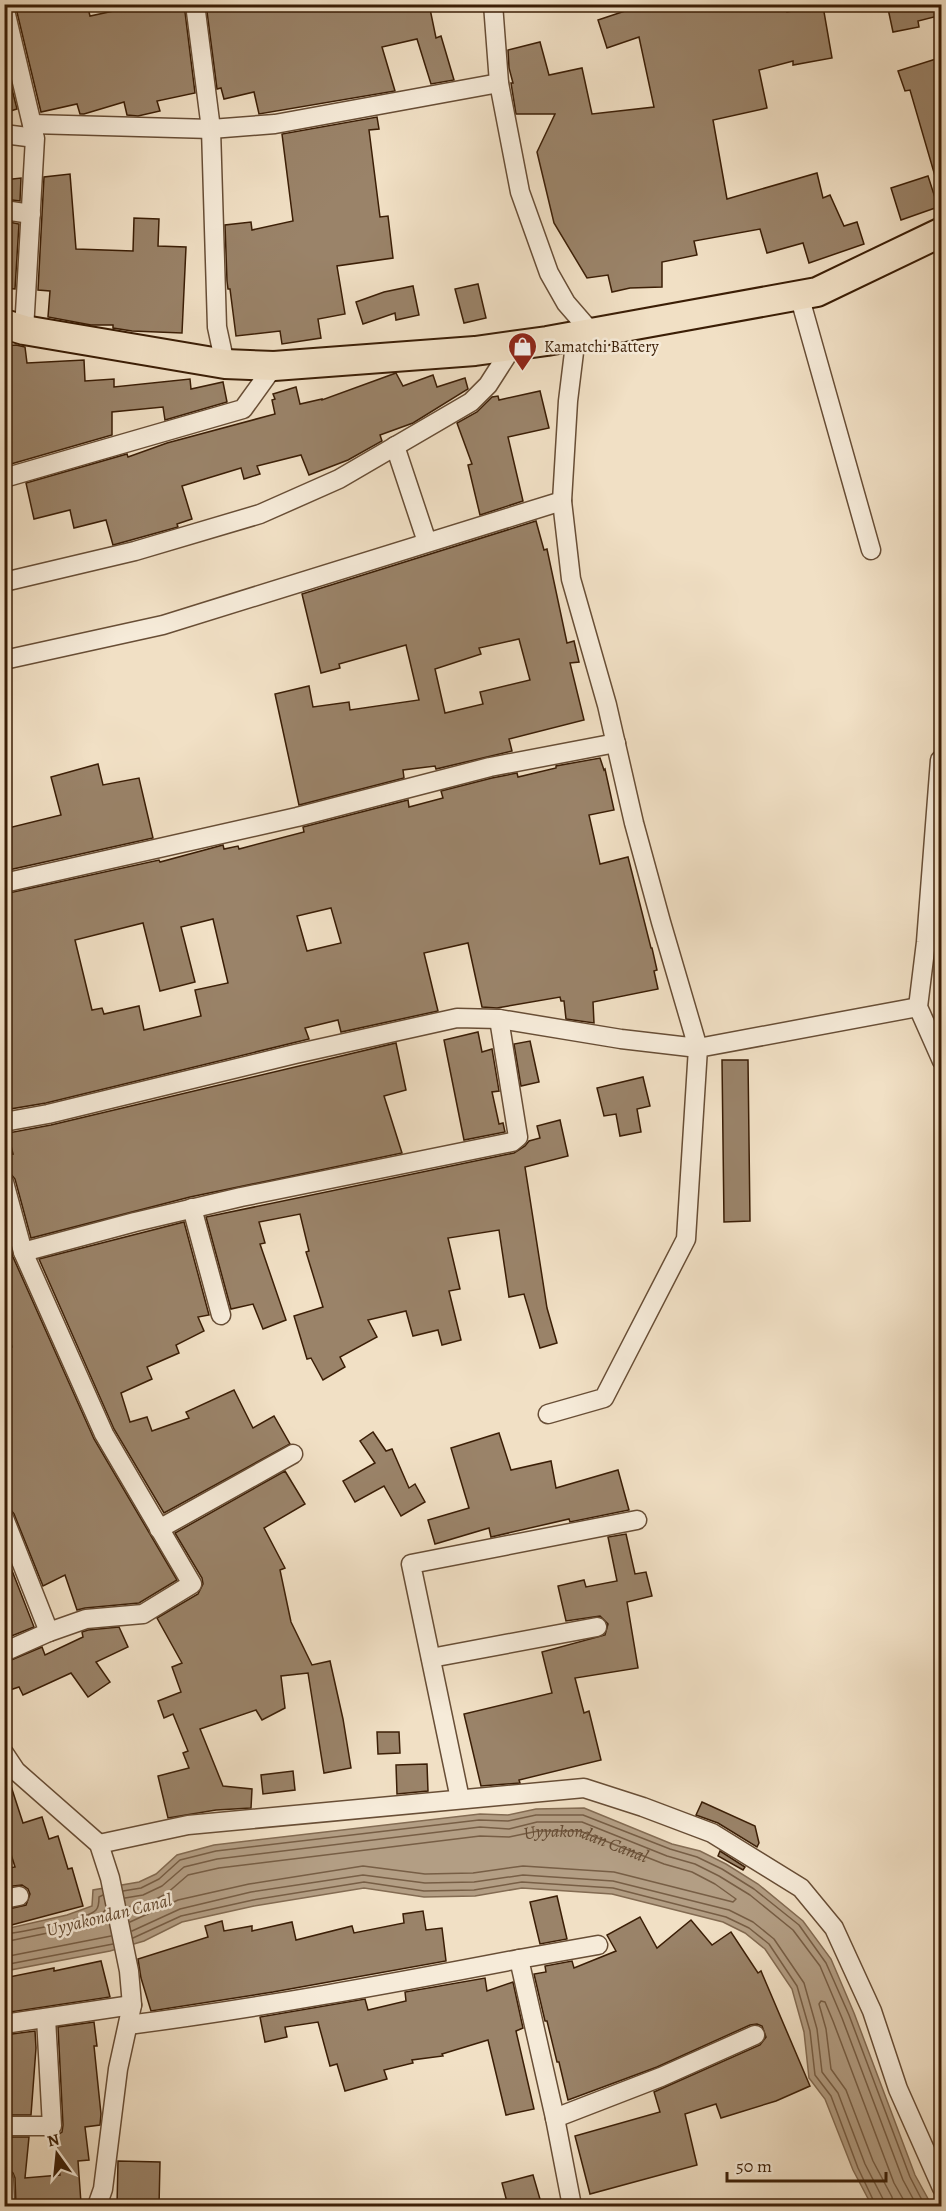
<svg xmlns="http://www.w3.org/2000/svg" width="946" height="2211" font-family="Alegreya,serif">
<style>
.water{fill:#b39e84;stroke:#836b52;stroke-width:1.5}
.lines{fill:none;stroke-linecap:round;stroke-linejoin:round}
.shore{stroke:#775e45;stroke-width:1.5}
.building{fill:#9a8369;stroke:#3b1e06;stroke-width:1.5;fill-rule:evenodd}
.minor-casing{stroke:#684e36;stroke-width:21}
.primary-casing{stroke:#3b1e06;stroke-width:32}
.minor{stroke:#f6ebd9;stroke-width:18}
.primary{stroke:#f1e0c5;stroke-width:28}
.labels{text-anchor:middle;stroke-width:5;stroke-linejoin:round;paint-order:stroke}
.poi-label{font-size:16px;fill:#3b1e06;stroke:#f6ebd9;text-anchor:start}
.water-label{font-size:18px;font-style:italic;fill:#654b32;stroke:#f6ebd9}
</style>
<rect width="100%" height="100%" fill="#f1e0c5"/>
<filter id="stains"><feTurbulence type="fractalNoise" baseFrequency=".00333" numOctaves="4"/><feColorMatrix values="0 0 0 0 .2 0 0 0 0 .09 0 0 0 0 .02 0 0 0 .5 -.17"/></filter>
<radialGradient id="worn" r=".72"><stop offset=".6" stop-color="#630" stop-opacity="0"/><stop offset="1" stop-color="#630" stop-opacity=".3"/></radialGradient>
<path class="water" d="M584,1808L672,1844L700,1851L726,1864L758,1884L803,1921L831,1959L854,2013L915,2175L932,2206H872L853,2170L825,2099L809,2078L804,2032L792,1989L765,1949L745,1933L723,1922L612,1894L522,1888L475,1896L424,1897L364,1888L254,1906L182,1922L144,1941L110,1951L5,1971V1929L67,1915L92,1906L93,1890L139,1882L156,1874L177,1855L214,1845L480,1814L508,1815L536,1809Z"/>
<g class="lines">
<g class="shore">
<path d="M123,1891L141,1888L159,1879L180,1860L216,1851L479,1820L508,1821L536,1815H583L670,1849L697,1857L722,1869L754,1889L799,1925L826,1963L849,2015L910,2177L925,2206"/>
<path d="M125,1898L143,1895L162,1886L184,1867L217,1859L480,1827L509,1829L537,1822H582L667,1856L695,1864L719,1876L750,1895L793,1930L820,1966L842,2018L903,2180L917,2206"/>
<path id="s1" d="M127,1907L146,1904L166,1894L188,1875L219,1868L480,1836L509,1837L538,1831H580L664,1864L692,1872L715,1884L736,1899L733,1902L614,1872L523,1866L473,1873L425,1874L363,1866L249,1884L178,1900L130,1922"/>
<path d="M132,1931L180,1909L251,1892L363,1875L425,1883L474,1882L523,1875L613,1881L729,1910L753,1922L774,1939L804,1983L817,2029L822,2072L838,2093L865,2164L883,2199L884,2206"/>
<path d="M4,1934C18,1933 89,1919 96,1910C99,1907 99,1901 99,1897L103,1895"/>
<path d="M133,1938L181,1916L253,1900L364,1882L424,1891L474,1890L522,1882L613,1888L726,1917L749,1928L769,1944L797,1986L810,2031L815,2075L831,2096L858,2168L876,2206"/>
<path d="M4,1942L72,1928L98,1919L106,1909"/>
<path d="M4,1957L111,1936"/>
<path d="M4,1965L113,1944"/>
<path d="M893,2206L892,2197L873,2161L846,2090L831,2069L826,2029L819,2004L821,2001L825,2002L833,2021L894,2183L907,2206"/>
</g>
</g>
<g class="building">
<path d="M15,4H87L90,16L146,4H184L195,93L157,101L160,111L138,116L127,115L124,102L84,114H80L77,104L41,112Z"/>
<path d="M206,4H429L436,38L441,36L454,80L431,84L417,39L382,47L395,91L259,114L254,92L224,99L221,88L217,89Z"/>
<path d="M626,4H786L787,12L823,6L832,58L793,65V61L759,70L767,108L713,120L727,199L817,173L823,198L830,195L844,226L857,222L864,244L809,263L803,243L767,253L760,229L694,241L697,255L662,262V287L630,288L612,292L608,275L587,278L554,223L537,152L555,114H516L511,83H513L509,68L508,50L540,42L549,75L582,68L592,114L654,107L639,37L607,48L598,20L628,10Z"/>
<path d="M887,4H942V15L918,21L919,27L893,32Z"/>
<path d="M4,57L17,109L4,113Z"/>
<path d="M942,57V182L937,183L910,90L905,91L898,71Z"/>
<path d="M377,117L379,129L369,130L380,217L388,216L393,258L337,266L345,314L318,319L321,338L282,344L280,331L236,336L230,289H228L227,281L225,225L251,222L252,230L293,221L282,134Z"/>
<path d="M70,174L76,249L133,251L134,218L159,219L158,246L186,247L182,333L132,331L113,328V325H91L48,317L50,291L38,290L44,177Z"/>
<path d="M928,176L938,207L901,220L891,188Z"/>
<path d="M21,178L20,201L4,199V180Z"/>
<path d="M4,221L19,224L15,289L4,288Z"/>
<path d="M478,284L486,318L464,323L455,289Z"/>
<path d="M413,286L419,315L396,320L395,313L363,324L356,302L384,292Z"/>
<path d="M16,345L25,347L27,363L84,360L85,381L114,379V387L190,379L191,389L223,382L227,402L165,420L163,407L112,412V435L4,466V346Z"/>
<path d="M396,373L403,386L433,375L437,387L465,378L468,389L413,423L380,435L382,441L348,460L309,475L301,455L257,466L260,474L244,479L241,468L182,486L192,519L177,524L178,527L113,545L106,520L74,528L70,510L34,519L26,483L127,454L128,457L167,443L275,414L272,400L275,399L273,394L296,387L300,404L322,399V400Z"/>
<path d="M540,391L549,428L508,437L523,501L480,515L468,465L472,464L457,423L477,412L492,397L498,396L499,400Z"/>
<path d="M536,521L544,550L547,549L567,643L574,641L579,662L570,663L584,720L509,739L512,751L436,769L435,766L403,770L404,778L299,805L275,694L309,686L313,707L349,702L350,710L419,700L406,645L339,664L340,668L321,673L302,594ZM519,639L530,680L480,692L483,704L445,713L435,669L481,654L479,648Z"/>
<path d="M600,758L604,770L605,769L614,810L589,815L600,864L628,857L651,948H652L657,970L654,971L658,989L593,1002L594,1023L566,1019L564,1001H561L560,997L497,1008L482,1007L468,943L424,953L438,1011L341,1032L338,1020L305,1028L309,1039L46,1103L4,1110V894L159,860L160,862L223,845L224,849L238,846L239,849L304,832L303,827L408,800L409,807L443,798L441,791L492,778L517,773L518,777L556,768V766ZM331,908L341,943L307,951L297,916ZM213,919L228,983L195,990L201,1016L144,1030L139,1006L104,1014L102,1008L92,1010L75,940L143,923L160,991L195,982L181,927Z"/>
<path d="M98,764L103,785L139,778L153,838L4,871V829L61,815L51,777Z"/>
<path d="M478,1032L482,1052L492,1049L499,1091L492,1092L499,1124L503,1123L505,1132L464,1140L444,1040Z"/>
<path d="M530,1041L539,1082L521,1086L514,1044Z"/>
<path d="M396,1043L406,1090L384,1096L402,1153L190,1197L31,1238L15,1179L11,1174L4,1171V1155L13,1154L8,1133L51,1125Z"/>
<path d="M722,1060H748L750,1221L724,1222Z"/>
<path d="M643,1077L650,1106L637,1109L641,1132L620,1136L616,1114L604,1116L597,1088Z"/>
<path d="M560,1120L568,1156L525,1167L547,1308L557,1343L540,1348L524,1294L509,1297L499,1230L448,1238L460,1289L449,1291L461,1340L442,1345L438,1330L413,1336L406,1311L368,1320L377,1337L340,1357L345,1367L323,1380L311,1358L307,1359L294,1316L323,1307L306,1252L309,1251L300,1214L259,1222L265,1243L260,1244L286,1320L263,1329L253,1304L231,1309L206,1217L514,1153L525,1146L529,1141L540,1138L537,1126Z"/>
<path d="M184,1222L209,1315L198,1317L204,1331L176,1345L179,1353L147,1367L152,1379L121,1393L130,1422L147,1417L152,1431L189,1418L186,1412L234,1390L253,1428L274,1416L290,1444L164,1513L114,1429L39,1259Z"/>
<path d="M4,1227L13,1257L94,1439L177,1580L139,1603L85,1608L77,1610L65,1575L43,1586L14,1514L10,1509L4,1507V1349L12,1347L4,1317Z"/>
<path d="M373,1432L386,1451L392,1449L409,1488L415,1484L425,1502L401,1516L384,1486L355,1502L343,1481L375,1463L360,1441Z"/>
<path d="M499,1433L511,1470L551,1461L556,1488L618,1470L629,1510L570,1522L569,1519L491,1537L489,1528L435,1544L428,1520L469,1508L451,1448Z"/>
<path d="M285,1471L305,1504L264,1528L285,1568L280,1570L291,1622L312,1665L330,1661L343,1719L351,1768L324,1773L308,1673L281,1676L285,1708L262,1720L256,1710L200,1729L223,1786L252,1789L251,1808L216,1810L168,1818L158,1776L189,1768L183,1753L188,1751L173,1714L164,1718L158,1701L181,1692L172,1667L182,1663L157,1618L198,1594L203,1584L202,1578L175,1533Z"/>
<path d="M626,1534L635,1574L646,1572L652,1596L627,1602L638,1668L575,1678L584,1713L589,1711L601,1760L519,1780L520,1783L481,1786L464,1714L552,1693L542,1652L605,1635L608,1624L600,1616L566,1621L558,1586L584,1580L586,1587L617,1581L608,1537Z"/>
<path d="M4,1550L34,1627L4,1639Z"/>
<path d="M119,1627L128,1647L96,1662L110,1682L88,1697L71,1673L23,1695L19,1687L4,1692V1663L42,1647L45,1655L83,1637L82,1632L88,1630Z"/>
<path d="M377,1732H399L400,1753L378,1754Z"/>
<path d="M427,1764L428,1791L397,1794L396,1765Z"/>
<path d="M293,1771L295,1790L263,1794L261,1775Z"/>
<path d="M4,1777L9,1780L23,1823L42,1817L49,1839L58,1836L68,1869L72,1868L83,1906L4,1927V1910L26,1905L30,1894L28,1889L22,1885L4,1887V1869L15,1867L4,1832Z"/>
<path d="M702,1802L755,1826L759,1843L757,1847L718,1823L696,1815Z"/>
<path d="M720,1851L745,1867L743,1870L718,1856Z"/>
<path d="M557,1896L567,1939L540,1944L530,1902Z"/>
<path d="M423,1911L426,1930L442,1928L446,1961L273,1992L151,2011L141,1978L138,1959L208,1937L205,1926L222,1921L224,1931L252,1926V1931L292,1922L296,1940L352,1926L354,1933L404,1923L403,1914Z"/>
<path d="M640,1917L657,1948L691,1920L712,1945L731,1932L758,1973L761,1971L810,2086L776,2101L721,2118L716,2104L685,2114L697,2165L590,2194L575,2136L660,2112L654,2092L760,2045L766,2037L762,2026L757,2024L750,2025L657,2067L568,2100L559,2062H557L547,2021H545L534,1974L546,1972L545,1966L572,1961L574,1968L616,1951L607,1935Z"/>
<path d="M101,1961L110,1997L4,2013V1978L54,1968V1971Z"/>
<path d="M485,1978L487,1991L513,1982L523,2028L516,2031L534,2109L506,2115L488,2040L442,2054L443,2056L412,2060L413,2063L384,2070L387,2079L345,2091L337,2064L330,2066L318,2022L285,2027L287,2037L265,2042L260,2017L365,1999L368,2010L406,2001L405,1992Z"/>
<path d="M94,2022L97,2046H94L101,2114L100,2125L85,2127L89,2160L78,2161L81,2203L16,2206L15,2178L13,2173L8,2169V2159H4V2137H29L25,2178L60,2175L56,2136L62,2132L63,2125L58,2027Z"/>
<path d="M35,2031L36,2048L31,2115H4V2035Z"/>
<path d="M118,2161L160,2162L159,2206H117Z"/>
<path d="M533,2175L542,2206H508L502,2183Z"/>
</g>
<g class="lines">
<defs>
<g id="minor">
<path d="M195,4L211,129L217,327L225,364"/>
<path d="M493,4L499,83L520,192L549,273L566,303L592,333"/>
<path d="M4,6L34,133"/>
<path d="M32,124L211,129L275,124L499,83"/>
<path d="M4,134L35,138L24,330"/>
<path d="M4,210L31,214"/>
<path d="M799,295L871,550"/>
<path d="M395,446L427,542"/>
<path d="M4,478L243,409L274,366"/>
<path d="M4,582L135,551L260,514L339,479L471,402L488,385L513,346"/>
<path d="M4,660L163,625L562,501"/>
<path d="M940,760L926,942L918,1007L942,1061"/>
<path d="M4,883L297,817L490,767L616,743"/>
<path d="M4,1122L48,1114L295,1054L457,1018L499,1019L621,1039L698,1048L661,922L634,823L607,705L571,579L562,501L568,401L576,336"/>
<path d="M4,1182L23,1252L104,1434L192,1584L143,1614L86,1619L49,1632L4,1652"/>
<path d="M192,1208L221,1315"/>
<path d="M23,1252L135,1222L241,1197L512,1142L518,1137L499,1019"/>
<path d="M548,1414L604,1398L686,1239L698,1048L918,1007"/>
<path d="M4,1518L49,1632"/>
<path d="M159,1529L293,1454"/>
<path d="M431,1658L597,1627"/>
<path d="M4,1753L16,1771L99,1844L110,1878L129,1971L132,2005L118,2069L103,2189L97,2206"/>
<path d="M460,1799L411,1564L637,1520"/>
<path d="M99,1844L188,1825L584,1788L643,1807L712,1833L801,1888L834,1928L872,2011L898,2089L942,2188"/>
<path d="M4,1899L19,1896"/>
<path d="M4,2024L132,2005"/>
<path d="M128,2025C259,2008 389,1984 519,1959"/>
<path d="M555,2118L661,2077L755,2035"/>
<path d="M4,2126H52L46,2018"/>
<path d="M4,2179L5,2206"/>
<path d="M572,2206L555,2118L519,1959L598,1945"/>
</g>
<path id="primary" d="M4,324L24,330L225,364L274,366L475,351L547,341L817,292L942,232"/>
</defs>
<use href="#minor" class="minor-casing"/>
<use href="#primary" class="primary-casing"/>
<use href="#minor" class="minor"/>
<use href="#primary" class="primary"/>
</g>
<defs>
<symbol id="shop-pin" viewBox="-11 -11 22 30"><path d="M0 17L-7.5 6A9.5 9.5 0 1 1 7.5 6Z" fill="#8f2418" stroke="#f6ebd9"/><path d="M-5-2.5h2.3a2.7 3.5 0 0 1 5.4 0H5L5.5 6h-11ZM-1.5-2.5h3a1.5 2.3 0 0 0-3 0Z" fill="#fff"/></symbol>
</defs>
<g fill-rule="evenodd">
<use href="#shop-pin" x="506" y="330" width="33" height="45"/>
</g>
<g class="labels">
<g class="poi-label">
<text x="544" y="352">Kamatchi Battery</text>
</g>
<g class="water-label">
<text dy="6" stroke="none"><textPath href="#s1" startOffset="474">Uyyakondan Canal</textPath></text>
<text transform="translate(109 1915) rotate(-14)" y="6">Uyyakondan Canal</text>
</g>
</g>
<rect width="946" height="2211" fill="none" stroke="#f1e0c5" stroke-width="24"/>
<rect x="6" y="6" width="934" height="2199" fill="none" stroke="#3b1e06" stroke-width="3"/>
<rect x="12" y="12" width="922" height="2187" fill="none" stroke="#3b1e06" stroke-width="1.5"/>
<g transform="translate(57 2154) rotate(345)" stroke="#f6ebd9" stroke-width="4.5" paint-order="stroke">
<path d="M0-4.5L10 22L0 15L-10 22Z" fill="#3b1e06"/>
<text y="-9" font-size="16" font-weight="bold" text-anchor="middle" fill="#3b1e06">N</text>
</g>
<path d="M727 2172v9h159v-9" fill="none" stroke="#3b1e06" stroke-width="3"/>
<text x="736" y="2172" font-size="18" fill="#3b1e06" stroke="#f6ebd9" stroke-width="4.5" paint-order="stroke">50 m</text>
<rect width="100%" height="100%" filter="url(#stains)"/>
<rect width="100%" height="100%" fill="url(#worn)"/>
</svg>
